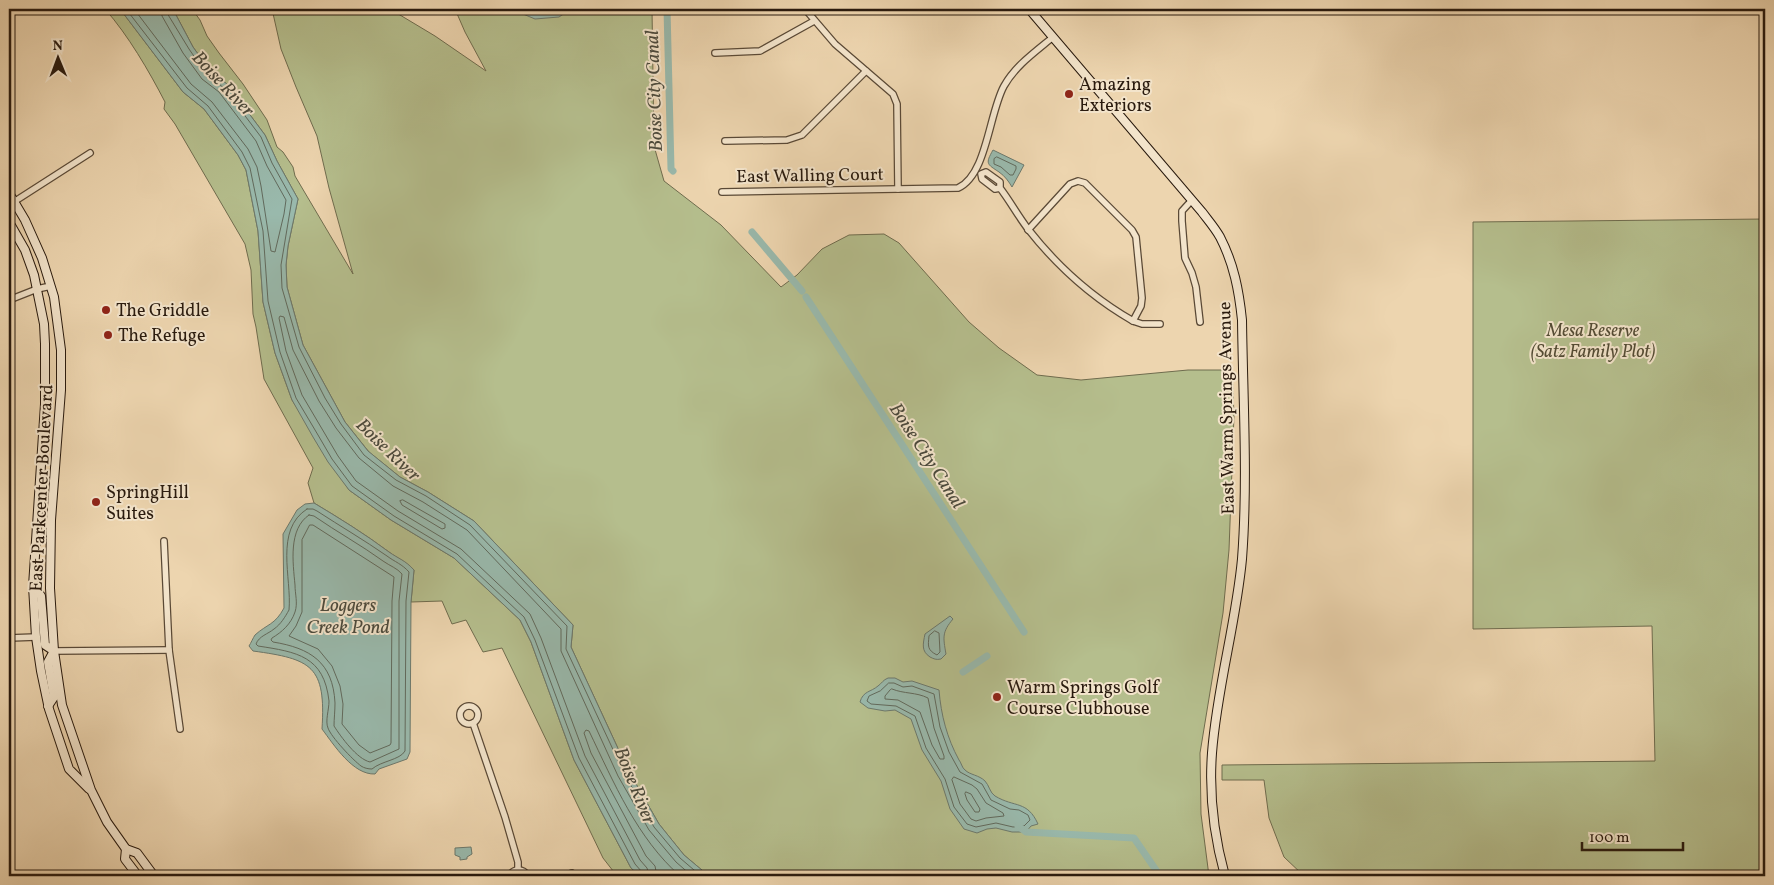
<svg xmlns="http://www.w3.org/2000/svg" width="1774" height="885" font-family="Vollkorn,serif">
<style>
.green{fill:#b5be8d;stroke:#6f6c4e}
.water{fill:#99b9ac;stroke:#6c796d}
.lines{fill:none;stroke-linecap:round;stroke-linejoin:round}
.shore{stroke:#616a5d;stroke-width:1}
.canal{stroke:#99b9ac;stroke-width:7}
.street-casing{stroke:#5a4936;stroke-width:8}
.secondary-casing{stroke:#291a0e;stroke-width:10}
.street{stroke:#f3e4cb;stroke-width:5.5}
.secondary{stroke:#f3e4cb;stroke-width:8}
.poi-dot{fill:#8f2418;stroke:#f3e4cb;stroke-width:2}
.labels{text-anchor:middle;stroke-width:4;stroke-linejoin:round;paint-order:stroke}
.poi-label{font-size:18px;fill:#291a0e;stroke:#f3e4cb;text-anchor:start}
.street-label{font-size:18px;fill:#291a0e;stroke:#f3e4cb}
.park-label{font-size:18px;font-style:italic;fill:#534b34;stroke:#f3e4cb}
.water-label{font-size:19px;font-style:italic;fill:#4b4a3d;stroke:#f3e4cb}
</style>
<rect width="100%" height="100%" fill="#edd5af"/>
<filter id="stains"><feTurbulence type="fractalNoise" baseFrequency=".004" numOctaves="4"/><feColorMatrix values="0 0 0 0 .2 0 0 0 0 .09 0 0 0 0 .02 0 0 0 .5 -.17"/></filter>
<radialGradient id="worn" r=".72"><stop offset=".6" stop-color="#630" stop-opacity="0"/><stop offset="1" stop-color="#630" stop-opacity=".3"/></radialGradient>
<g class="green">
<path d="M105,9H120L183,92L204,109L238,155L246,170L258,231L263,302L275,353L292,400L349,490L391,520L454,558L520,620L531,642L574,760L631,868L640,876H617L603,858L502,648L483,652L466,620L452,624L442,601L411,602L414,570C405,561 398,559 389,552C365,534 339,518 314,503L308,483L313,468L264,379L256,327L253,314L251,270L245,244L175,124L164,109L165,102C149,71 128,35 105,9Z"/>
<path d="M170,9H192L200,20L207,36L219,53L243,84L267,120L277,147L283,152L293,167L295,176L353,274L329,188L317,136L296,87L281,49L272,9H390L435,36L486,71L465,32L455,9H652L654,146L664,181L721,225L781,287L797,275L822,249L849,235L884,234L899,243L969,322L999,348L1037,375L1081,380L1188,370H1232L1234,415L1229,550L1223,613L1200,753L1201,814L1209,876H709L684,855L659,824L628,770L571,647L573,625L474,521L428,492L400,477L369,452L345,422L303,345L287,287L286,265L288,246L298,199L277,161L265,135L227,84L211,72L193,47L176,15Z"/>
<path d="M1765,219V876H1304L1284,857L1269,818L1264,780H1222V765L1655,761L1652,626L1473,629V222Z"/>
</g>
<g class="water">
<path d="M120,9H170L176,15L193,47L211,72L227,84L265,135L277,161L298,199L288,246L286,265L287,287L303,345L345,422L368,451L400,477L428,492L474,521L573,625L571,647L628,770L659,824L684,855L709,876H640L631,868L574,760L531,642L520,620L454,558L391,520L349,490L328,462L313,437L292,400L275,353L263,302L258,231L246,170L238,155L204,109L183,92Z"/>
<path d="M511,9H571L559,17L535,19Z"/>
<path d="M993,150L1024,165L1012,187C1009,182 1005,176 999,172C987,164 985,164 993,150Z"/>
<path d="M314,503C339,518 365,534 389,552C399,559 405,560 414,570L411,602L410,752L407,759L379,769L375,774C353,775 334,745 322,729C326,666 312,659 253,651L249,646C251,643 253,638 255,635C267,624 275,625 284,608L283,534L297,510L305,504Z"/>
<path d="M950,616L953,619C942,632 943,637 946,654L941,659C936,660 934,659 930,657C921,651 923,644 925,634Z"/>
<path d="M888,678H895L903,682L912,681L939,690C941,715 947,738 959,760C961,762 962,768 965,770C970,775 979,775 985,781C989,785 990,793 995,796C1015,808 1027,800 1038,824L1031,826L1026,832H1012L996,828L987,829L977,833L964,829L950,809L941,781L922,750L911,719L895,710L885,711L868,708L860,702C863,691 871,692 878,686C882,683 883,680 888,678Z"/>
<path d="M471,847L472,854L467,857V859L460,860V857L455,855V848Z"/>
</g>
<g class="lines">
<g class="shore">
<path d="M126,9L187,88L208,106L242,152L250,168L263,231L268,301L280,352L296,398L318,435L332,459L352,486L394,516L457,554L524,617L535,640L579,758L635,864L642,872L643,876"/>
<path d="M134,9L191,84L212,102L248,149L257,167L261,186L271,251L275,252L284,214L286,200L267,166L256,141L219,92L202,79L183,53L162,16L161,9"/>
<path d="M167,9V13L189,49L207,75L224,88L261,137L272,163L292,199L281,265L282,288L299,347L325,398L341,424L364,455L396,480L426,496L470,525L567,626L566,649L624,773L654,827L680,858L701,876"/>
<path d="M997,157L1016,166V169L1013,175H1010L1001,167L994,164V159Z"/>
<path d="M403,500L445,524V528L442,529L402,505L400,501Z"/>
<path d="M307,509H313L317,511C340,526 364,540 387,556C395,562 402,564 409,572L406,601L405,751C400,760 381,761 372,769C368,769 364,768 361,766C353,760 331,737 328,728C325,721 329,710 329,701C324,656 297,652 258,646L256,644C259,636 268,634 274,629C281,624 285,617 289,610C292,578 274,530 307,509Z"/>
<path d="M309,515L314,516C337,532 361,545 383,561C390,566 397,568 402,574L399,601V749L370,762C357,759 341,737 334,726C334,719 335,711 335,703C333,662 310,648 273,642L271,640L272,638C282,632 291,624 295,612C298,603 295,594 295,585C293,563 288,529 309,515Z"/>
<path d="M310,525H313L394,577L392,601L391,743L390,745L370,753L359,745L342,724L343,704L340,686L332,666L318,649L289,636L296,626L302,612V540Z"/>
<path d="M935,631L939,633L940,652L937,655C927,650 928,646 929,636Z"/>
<path d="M889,683H894L903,687L912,686L934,694L940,727L949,752L960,772L982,784L991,800L1010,809L1019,810L1028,815L1030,820L1024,826L1013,827L996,823L976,827L967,824L954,807L945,779L926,748L915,716L896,706L871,704L867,701L869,696L880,691Z"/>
<path d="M892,689C904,694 916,692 928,698L934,728L944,756V759H940L932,745L920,712L898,700L885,699V696L890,690Z"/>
<path d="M954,777L972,785L977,789L986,803L1003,813L1004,816L986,818L976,821L971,819L960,804L952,780Z"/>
<path d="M966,792L971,794L980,809L979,812H975L967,800L965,794Z"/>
<path d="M649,876L647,868L640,860L585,756L541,638L530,614L461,549L398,511L356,481L338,456L302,395L286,351L279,318L280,316L284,317L293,350L319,401L336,428L359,458L393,486L423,502L467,530L561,629V651L618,776L649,830L676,862L692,876"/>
<path d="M657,876L655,866L646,856L591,753L584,733L586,730L589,731C614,783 637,838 680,876"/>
</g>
<g class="canal">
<path d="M667,9L671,169L673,171"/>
<path d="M752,232L802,291"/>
<path d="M806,297L1024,632"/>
<path d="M963,672L987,656"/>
<path d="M1018,826L1026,832L1134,838L1160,876"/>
</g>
<defs>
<g id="street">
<path d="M805,9L835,44L893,94L897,104L898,189"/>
<path d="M715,53L760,51L814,21"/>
<path d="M725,141L787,140L802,135L866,71"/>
<path d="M1000,188L995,189L982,179L981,174L986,172L1000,182V188C1010,201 1018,216 1028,229C1057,266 1093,298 1133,321L1142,324H1160"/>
<path d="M722,192L958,188C987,175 989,113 1004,86C1016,65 1035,52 1053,37"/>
<path d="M1192,200L1182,211V221L1185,258L1192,273L1196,287L1200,322"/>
<path d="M9,205L90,153"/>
<path d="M1028,230L1070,184L1078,181L1085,183L1132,230L1136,237L1142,298L1141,306L1133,321"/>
<path d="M9,300L37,289L51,286"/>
<path d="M164,541L169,650L180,729"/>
<path d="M9,638L36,637"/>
<path d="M54,651L169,650"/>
<circle cx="469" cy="715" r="9"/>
<path d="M473,723L505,817L518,862V870"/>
<path d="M509,876C514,868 523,868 528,876"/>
<path d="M565,876L572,873L574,876"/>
</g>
<g id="secondary">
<path d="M1029,9L1202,212C1208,220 1215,228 1220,237C1234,264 1239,291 1242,320C1243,399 1248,480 1242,559C1236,624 1217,687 1212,753C1209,794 1214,836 1225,876"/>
<path d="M9,193L25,220L42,258L54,297L61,350V390L51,520L50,588L54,651L62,705L91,790L107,822L126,849L137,853L154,876"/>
<path d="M9,222L25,250L34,275L44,324L45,344V404L33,586L36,637L41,671L49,709L69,769L89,789"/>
<path d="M33,586L41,596L45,645L54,651"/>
<path d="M48,706L54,697L48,662L54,651"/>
<path d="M126,849L125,859L138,876"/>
</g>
</defs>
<use href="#street" class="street-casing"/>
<use href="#secondary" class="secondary-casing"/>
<use href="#street" class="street"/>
<use href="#secondary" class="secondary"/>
</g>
<g class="poi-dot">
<circle cx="1069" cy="94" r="5"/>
<circle cx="106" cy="310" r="5"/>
<circle cx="108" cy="335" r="5"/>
<circle cx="96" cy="502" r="5"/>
<circle cx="997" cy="697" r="5"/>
</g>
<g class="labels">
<g class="poi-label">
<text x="1079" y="90">Amazing<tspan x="1079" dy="21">Exteriors</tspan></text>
<text x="116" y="316">The Griddle</text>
<text x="118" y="341">The Refuge</text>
<text x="106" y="498">SpringHill<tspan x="106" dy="21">Suites</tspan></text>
<text x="1007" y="693">Warm Springs Golf<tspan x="1007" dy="21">Course Clubhouse</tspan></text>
</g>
<g class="street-label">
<text transform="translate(810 175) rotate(-1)" y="6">East Walling Court</text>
<text transform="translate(1226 408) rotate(-91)" y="6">East Warm Springs Avenue</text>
<text transform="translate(41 488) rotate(-87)" y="6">East Parkcenter Boulevard</text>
</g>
<g class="park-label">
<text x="1593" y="336">Mesa Reserve<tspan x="1593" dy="21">(Satz Family Plot)</tspan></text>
</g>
<g class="water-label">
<text transform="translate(224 83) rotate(47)" y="7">Boise River</text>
<text transform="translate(653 91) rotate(-92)" y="7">Boise City Canal</text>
<text transform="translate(389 449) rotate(44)" y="7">Boise River</text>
<text transform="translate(928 455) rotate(57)" y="7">Boise City Canal</text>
<text x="348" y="611">Loggers<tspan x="348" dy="22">Creek Pond</tspan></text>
<text transform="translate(636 785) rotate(68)" y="7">Boise River</text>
</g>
</g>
<rect width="1774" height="885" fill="none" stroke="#edd5af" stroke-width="30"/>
<rect x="10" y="10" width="1754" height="865" fill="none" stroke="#291a0e" stroke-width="2.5"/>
<rect x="15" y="15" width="1744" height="855" fill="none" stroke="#291a0e"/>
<g transform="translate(58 58) rotate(359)" stroke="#f3e4cb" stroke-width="4" paint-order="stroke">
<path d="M0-4L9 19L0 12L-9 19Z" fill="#291a0e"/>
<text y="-8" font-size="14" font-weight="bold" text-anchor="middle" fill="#291a0e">N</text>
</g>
<path d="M1582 842v8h101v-8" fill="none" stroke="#291a0e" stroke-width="2.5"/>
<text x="1589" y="842" font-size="15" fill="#291a0e" stroke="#f3e4cb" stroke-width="4" paint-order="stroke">100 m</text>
<rect width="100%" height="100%" filter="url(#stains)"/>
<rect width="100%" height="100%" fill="url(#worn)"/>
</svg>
